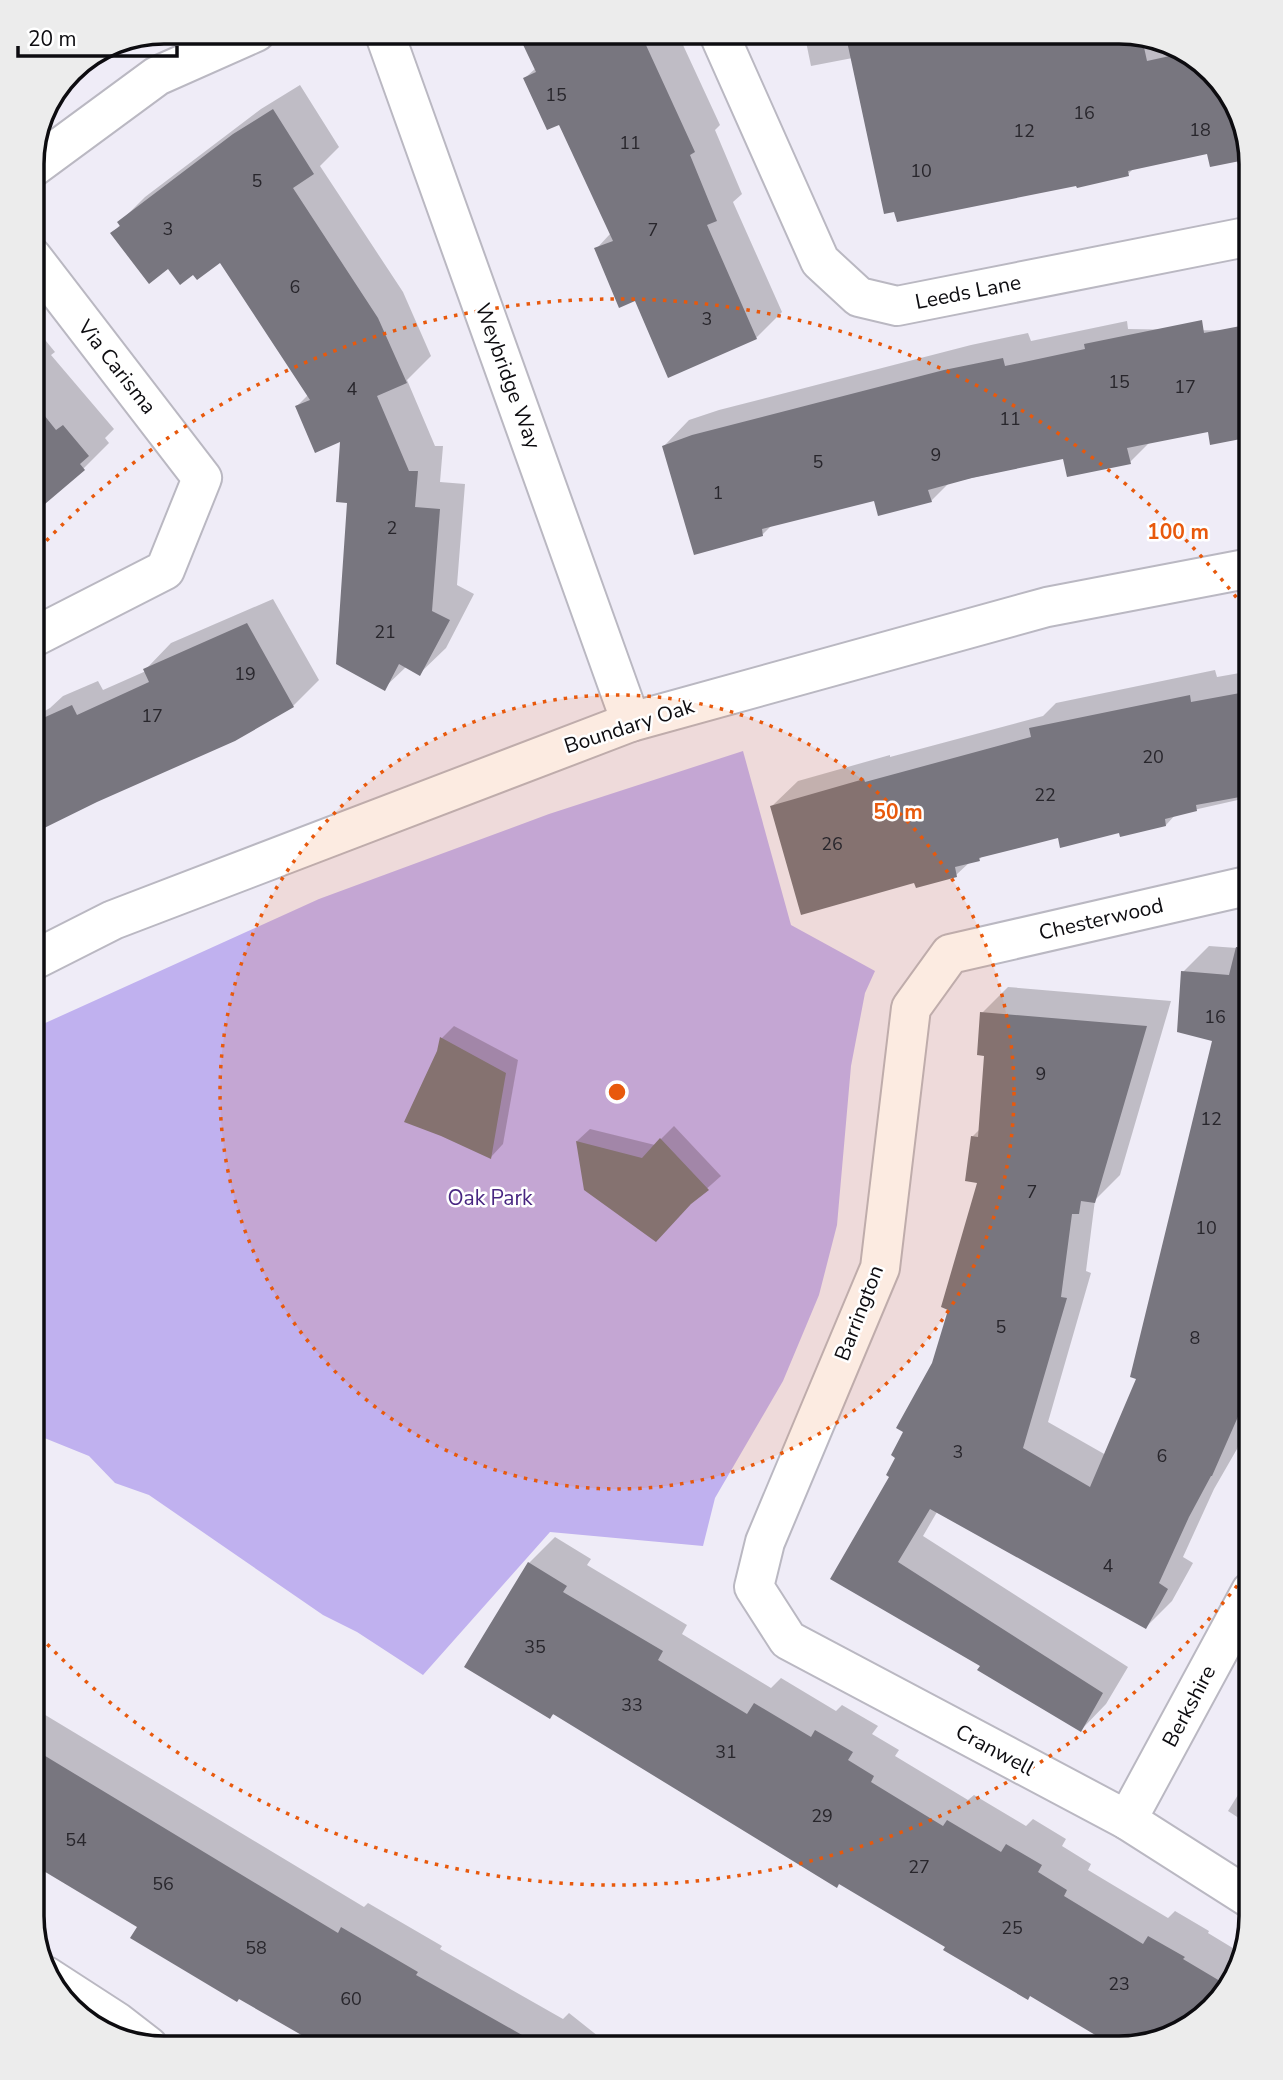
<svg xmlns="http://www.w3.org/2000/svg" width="1283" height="2080" font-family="'Nunito Sans',sans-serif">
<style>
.green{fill:#c0b1ef}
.shadow{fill:#0003}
.building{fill:#78767f}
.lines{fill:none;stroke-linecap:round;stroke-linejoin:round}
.minor-casing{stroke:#bab8c2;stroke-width:42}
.tertiary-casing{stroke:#bab8c2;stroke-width:42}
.minor{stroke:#fff;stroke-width:38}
.tertiary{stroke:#fff;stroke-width:38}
.ring{fill:none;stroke:#e8590c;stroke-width:3.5;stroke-dasharray:3.5 7}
.labels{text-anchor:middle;stroke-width:5;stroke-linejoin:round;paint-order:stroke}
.number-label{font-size:18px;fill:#28262c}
.street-label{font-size:21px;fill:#0d0c10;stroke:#fff}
.park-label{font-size:21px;fill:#482681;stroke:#fff}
.rim{fill:none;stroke:#0d0c10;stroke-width:3.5}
.centre{fill:#e8590c;stroke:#fff;stroke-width:3.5}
.ring-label{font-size:21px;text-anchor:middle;font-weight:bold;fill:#e8590c;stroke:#fff;stroke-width:5;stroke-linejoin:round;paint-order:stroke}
</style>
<rect width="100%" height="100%" fill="#efecf7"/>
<path class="green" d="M743,751L791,925L875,971L865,993L851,1066L837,1225L819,1295L783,1381L715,1498L703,1546L550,1532L423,1675L357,1632L323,1615L149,1495L115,1483L89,1456L32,1433V1029L319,899L549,814Z"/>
<g class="shadow">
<path d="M529,32H677L720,125L715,130L742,194L733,202L782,312L756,338L636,299L596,249L611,233L560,122L525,78L536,68L522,38Z"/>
<path d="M804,32H887L863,56L811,66Z"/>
<path d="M930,32H1129L1193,53L1238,105L1250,157L1211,165L1209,152L1134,168L1128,174L967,206Z"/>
<path d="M300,85L339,147L320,166L403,292L431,356L407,380L435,446H443L440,482L465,484L457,585L474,594L446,648L420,673L407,666L384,688L349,502L342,439L297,406L309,394L221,260L194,272L169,267L113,233L120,225L119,223L145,197L261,109Z"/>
<path d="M1127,321L1128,329L1251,331V435L1212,443L1209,430L1150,442L1130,462L1064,457L949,483L931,501L876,499L772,525L763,534L664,446L689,420L719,410L971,345L1028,333L1031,341Z"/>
<path d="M32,324L55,352L51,355L114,429L105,438L109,443L84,468L40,505L32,495Z"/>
<path d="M273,599L319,680L293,706L32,830V718L50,708L63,696L98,681L103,690L146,671V669L171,643Z"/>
<path d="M1215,670L1217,677L1251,671V797L1176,814L1166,825L1059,836L983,855L979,860L970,862L956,875L916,881L772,806L798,781L890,755V757L1043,716L1056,703Z"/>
<path d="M1209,946L1251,949V1416L1237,1449L1214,1489L1183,1557L1193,1563L1172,1601L1146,1627L937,1512L923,1536L1128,1667L1106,1704L1081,1730L982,1665L833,1578L891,1477L934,1364L950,1308L979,1182L972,1137L980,1129L986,1054L982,1013L1008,987L1171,1001L1120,1175L1095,1200L1086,1271L1091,1273L1048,1422L1106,1455L1139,1378L1215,1040L1183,972Z"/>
<path d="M454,1026L518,1060L503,1144L491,1157L439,1051L442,1038Z"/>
<path d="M674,1126L721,1176L694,1200L585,1189L577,1141L590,1129L655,1145Z"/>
<path d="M555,1537L591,1559L587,1565L687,1625L682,1634L771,1688L781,1678L836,1711L842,1705L878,1726L872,1734L899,1750L895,1756L968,1800L974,1795L1026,1826L1033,1819L1066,1839L1062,1846L1091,1864L1088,1870L1168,1918L1175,1911L1209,1931L1208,1933L1241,1953L1230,1990L1178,2035L1122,2048L947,1946L555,1713L550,1717L529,1563Z"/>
<path d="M32,1707L364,1907L368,1903L442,1946L440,1949L563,2019L569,2013L613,2048H388L349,2017L139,1926L41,1867L35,1874L32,1872Z"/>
<path d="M1251,1774V1826L1228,1811Z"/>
</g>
<g class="building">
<path d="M517,32H640L695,152L690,155L717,221L707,225L757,339L668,378L635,301L619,308L594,248L613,241L559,125L547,130L523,78L536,72Z"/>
<path d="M845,32H1123L1124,42L1142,38L1147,61L1188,52L1193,53L1238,105L1250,159L1210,167L1207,154L1128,171L1129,176L1077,188L1076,186L897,222L894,212L884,214Z"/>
<path d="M273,109L314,174L293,188L378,318L407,383L377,396L409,471H418L415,507L440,509L432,611L450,620L420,676L399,664L385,691L336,664L347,503L336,502L340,442L315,453L295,406L310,400L220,263L197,280L193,275L180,285L168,269L149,284L110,233L120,226L117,222L233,134Z"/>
<path d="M1202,320L1204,333L1251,324V437L1210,445L1208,432L1127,448L1131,464L1067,477L1063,459L972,478L928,490L932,502L878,516L874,501L762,529L763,536L694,555L662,446L692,435L944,370L1003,358L1005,366L1085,349L1084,344Z"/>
<path d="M32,400L56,430L63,425L89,456L80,464L85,470L32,515Z"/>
<path d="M247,623L294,707L235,741L97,802L32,834V723L72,705L77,715L149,682L143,669Z"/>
<path d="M1251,691V795L1196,805L1197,811L1165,819L1166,826L1120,837L1119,833L1060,848L1058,838L979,858L980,861L955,867L957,877L916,888L914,883L801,915L770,806L864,779L865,782L1031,737L1029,728L1190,695L1191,702Z"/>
<path d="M1236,947L1251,949V1387L1212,1476H1211L1189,1517L1159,1583L1168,1589L1146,1629L930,1509L898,1562L1103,1693L1081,1732L977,1670L980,1666L830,1579L889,1477L886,1475L895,1458L891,1455L903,1432L896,1428L932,1363L948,1310L941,1307L977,1183L965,1181L971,1136L978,1137L984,1056L977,1055L980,1012L1147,1026L1095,1203L1081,1201L1079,1214H1072L1061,1297L1067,1298L1023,1448L1090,1487L1136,1379L1130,1377L1212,1041L1177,1032L1181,971L1229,975Z"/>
<path d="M440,1037L506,1073L491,1159L441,1136L404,1122L437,1051Z"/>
<path d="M660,1138L709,1190L691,1204L656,1242L584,1190L576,1141L642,1158Z"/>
<path d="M528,1562L567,1586L563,1592L663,1651L658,1660L747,1714L754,1703L811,1737L815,1730L853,1752L848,1760L874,1776L871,1782L943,1826L947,1820L1001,1852L1006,1844L1042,1865L1038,1872L1067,1890L1064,1896L1143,1944L1148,1936L1185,1957L1183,1959L1230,1987L1229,1990L1178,2035L1117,2048L1030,1996L1028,2000L943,1950L945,1947L839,1884L837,1888L553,1714L550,1719L464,1667Z"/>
<path d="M32,1748L338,1933L341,1927L418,1972L416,1975L545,2048H324L239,1999L237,2002L130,1938L137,1927L32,1864Z"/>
</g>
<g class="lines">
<defs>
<g id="minor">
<path d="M384,32L631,722"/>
<path d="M718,32L820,261L859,297L897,306L1251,236"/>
<path d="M32,168L157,76L256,32"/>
<path d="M32,638L165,570L202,478L32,257"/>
<path d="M1127,1820L1251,1591"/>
<path d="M1251,1899L1127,1820L788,1640L754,1587L765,1542L880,1268L911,1008L950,954L1251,885"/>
<path d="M46,1976L117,2022L148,2046"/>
</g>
<path id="tertiary" d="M32,961L113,920L631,722L1047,607L1251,568"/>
</defs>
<use href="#minor" class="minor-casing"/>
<use href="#tertiary" class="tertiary-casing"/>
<use href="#minor" class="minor"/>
<use href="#tertiary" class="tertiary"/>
</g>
<circle cx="617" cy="1092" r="397" fill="#e8590c" fill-opacity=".12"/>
<g class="ring">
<circle cx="617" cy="1092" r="397"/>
<path d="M1250 1569A793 793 0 0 1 32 1628M32 556A793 793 0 0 1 1250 615"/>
</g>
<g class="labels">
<g class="number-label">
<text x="556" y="101">15</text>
<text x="1084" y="119">16</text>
<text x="1200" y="136">18</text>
<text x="1024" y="137">12</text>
<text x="630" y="149">11</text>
<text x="921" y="177">10</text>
<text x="257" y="187">5</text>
<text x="168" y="235">3</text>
<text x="653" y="236">7</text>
<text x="295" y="293">6</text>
<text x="707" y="325">3</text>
<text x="1119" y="388">15</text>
<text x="1185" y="393">17</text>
<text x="352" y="395">4</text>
<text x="1010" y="425">11</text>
<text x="936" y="461">9</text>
<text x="818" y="468">5</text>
<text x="718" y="499">1</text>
<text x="392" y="534">2</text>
<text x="385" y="638">21</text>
<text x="245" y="680">19</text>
<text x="152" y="722">17</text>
<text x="1153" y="763">20</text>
<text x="1045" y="801">22</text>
<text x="832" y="850">26</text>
<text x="1215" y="1023">16</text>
<text x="1041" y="1080">9</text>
<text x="1211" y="1125">12</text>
<text x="1032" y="1198">7</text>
<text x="1206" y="1234">10</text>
<text x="1001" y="1333">5</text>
<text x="1195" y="1344">8</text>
<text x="958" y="1458">3</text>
<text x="1162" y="1462">6</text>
<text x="1108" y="1572">4</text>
<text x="535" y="1653">35</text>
<text x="632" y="1711">33</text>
<text x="726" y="1758">31</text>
<text x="822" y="1822">29</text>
<text x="76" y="1846">54</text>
<text x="919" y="1873">27</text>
<text x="163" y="1890">56</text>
<text x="1012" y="1934">25</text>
<text x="256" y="1954">58</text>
<text x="1119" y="1990">23</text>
<text x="351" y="2005">60</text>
</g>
<g class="street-label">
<text transform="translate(968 292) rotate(-11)" y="7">Leeds Lane</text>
<text transform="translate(117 367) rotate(52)" y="7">Via Carisma</text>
<text transform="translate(508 376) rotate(70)" y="7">Weybridge Way</text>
<text transform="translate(629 726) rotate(-18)" y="7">Boundary Oak</text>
<text transform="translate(1101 919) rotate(-13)" y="7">Chesterwood</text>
<text transform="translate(859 1313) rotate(-69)" y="7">Barrington</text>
<text transform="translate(1189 1706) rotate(-62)" y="7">Berkshire</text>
<text transform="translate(995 1750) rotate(28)" y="7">Cranwell</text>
</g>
<g class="park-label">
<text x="490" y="1205">Oak Park</text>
</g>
</g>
<path d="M0 0H1283V2080H0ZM164 44H1119A120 120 0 0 1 1239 164V1916A120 120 0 0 1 1119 2036H164A120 120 0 0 1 44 1916V164A120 120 0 0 1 164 44Z" fill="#ececec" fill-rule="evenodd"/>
<path class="rim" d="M164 44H1119A120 120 0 0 1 1239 164V1916A120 120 0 0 1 1119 2036H164A120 120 0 0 1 44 1916V164A120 120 0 0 1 164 44Z"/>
<circle cx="617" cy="1092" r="10" class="centre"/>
<g class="ring-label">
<text x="1178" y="539">100 m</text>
<text x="898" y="819">50 m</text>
</g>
<path d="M18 46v10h159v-10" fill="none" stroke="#0d0c10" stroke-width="3.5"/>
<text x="28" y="46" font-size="21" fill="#0d0c10" stroke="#ffffff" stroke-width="5" paint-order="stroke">20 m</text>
</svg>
